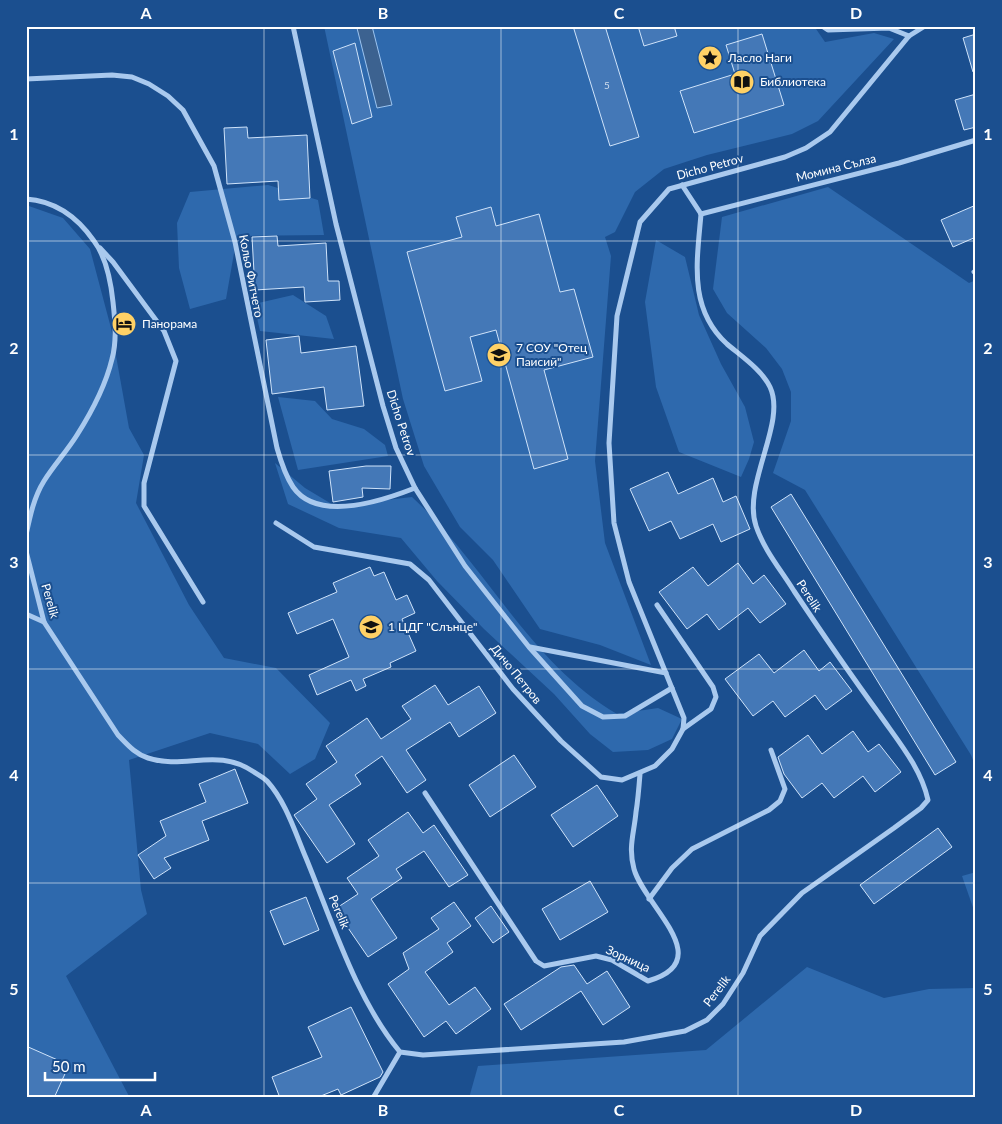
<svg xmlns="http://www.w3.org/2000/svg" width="1002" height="1124" font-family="Lato,sans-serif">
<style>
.green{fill:#2e69ad}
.water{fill:#3c6290;stroke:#9cc4f0}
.building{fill:#4478b7;stroke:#cfe3fa}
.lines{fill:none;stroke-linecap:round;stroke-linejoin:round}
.minor{stroke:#a9c9ee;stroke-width:5}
.grid{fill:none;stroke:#fff;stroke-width:1;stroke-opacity:0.55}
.labels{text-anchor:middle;stroke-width:4;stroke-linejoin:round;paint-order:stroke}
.number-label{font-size:10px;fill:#d0dded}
.poi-label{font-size:12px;fill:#fff;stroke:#1b4f8f;text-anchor:start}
.street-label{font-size:12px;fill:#fff;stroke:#1b4f8f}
.neatline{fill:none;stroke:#fff;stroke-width:2}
.grid-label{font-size:16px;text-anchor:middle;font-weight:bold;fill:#fff}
</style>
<rect width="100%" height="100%" fill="#1b4f8f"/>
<g class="green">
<path d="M324,26H814L825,42L874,33L894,39L818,121L792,134L707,155L664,169L635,192L615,232L605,237L611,256L595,461L605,543L651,665L600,645L540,629L493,560L460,527L424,466L403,399Z"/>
<path d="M268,185L318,200L324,235L237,236L226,299L190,309L179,268L177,223L190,192Z"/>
<path d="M828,187L969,283L976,280V768L971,755L805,490L773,473L791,421V392L782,369L766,348L727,313L713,289L722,217Z"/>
<path d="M26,205L63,218L90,249L111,328L129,428L144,455L136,503L189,605L224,658L276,668L330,723L315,759L290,774L258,744L210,733L129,760L141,890L147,914L66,976L130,1098H26Z"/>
<path d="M656,240L685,257L699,315L721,364L745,407L754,442L749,459L741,477L679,452L656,387L645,302Z"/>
<path d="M293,295L326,316L334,339L260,331L254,304Z"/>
<path d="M278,397L315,401L332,419L364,429L385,445L388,456L298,470Z"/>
<path d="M275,463L305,488L335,506L412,497C485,564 530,663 617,714L658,708L682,719L672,739L648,750L613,752L590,734L554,694L484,629L437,581L401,538L339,528L288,504Z"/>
<path d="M976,872V916L962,876Z"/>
<path d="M807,967L884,998L929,989L976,988V1098H469L478,1066L706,1050Z"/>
</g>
<path class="water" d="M363,26H372L392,105L377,108L357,28Z"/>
<g class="building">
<path d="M573,26H605L639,137L610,146Z"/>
<path d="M638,26H674L677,36L644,46Z"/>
<path d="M762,34L784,105L694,133L680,91L735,74L726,45Z"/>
<path d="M976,34V72H973L963,38Z"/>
<path d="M355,43L372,117L352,124L333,51Z"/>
<path d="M976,94V127L964,130L955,100Z"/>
<path d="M247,127L248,138L307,135L310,198L279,200L278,181L227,184L224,128Z"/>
<path d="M976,205V237L953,247L941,220Z"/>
<path d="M491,207L496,226L539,214L560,292L574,289L593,357L544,370L568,459L534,469L496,330L470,337L482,381L445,391L407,252L462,237L456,217Z"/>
<path d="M277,236L278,246L326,243L328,281H339L340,300L305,302L304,287L255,290L252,237Z"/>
<path d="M299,336L301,353L356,346L364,406L327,410L324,387L272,394L266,340Z"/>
<path d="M366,466H391L390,489L362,488L363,497L333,502L329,471Z"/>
<path d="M668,472L678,494L713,478L723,502L736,496L750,529L721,542L713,524L680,539L671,521L649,531L630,489Z"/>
<path d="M791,494L956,762L935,775L771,507Z"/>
<path d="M738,563L753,584L764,575L786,604L760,623L748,608L719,630L707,614L687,629L659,592L693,567L708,586Z"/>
<path d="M370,567L374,576L384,572L396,600L407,595L415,613L402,619L416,651L390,663L391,667L363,679L366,686L356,691L351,680L317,695L309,675L349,657L333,619L297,634L288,613L337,592L333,583Z"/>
<path d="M804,650L819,671L830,662L852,691L826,710L815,695L785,717L773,701L753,716L725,679L759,654L774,673Z"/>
<path d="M435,685L448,705L479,686L496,713L459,737L450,722L406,750L426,780L407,793L382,756L355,775L361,784L329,805L355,844L327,863L294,815L317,799L306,784L337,762L326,746L367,718L381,739L411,719L402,706Z"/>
<path d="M853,731L868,752L879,744L901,772L875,792L863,776L834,798L822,783L802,798L784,774L778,757L808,735L822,754Z"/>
<path d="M514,755L536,787L490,817L469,785Z"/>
<path d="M235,769L248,803L202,821L209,840L164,858L171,868L154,879L138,855L166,836L160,821L206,802L199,784Z"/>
<path d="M597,785L618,816L573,847L551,815Z"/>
<path d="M408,812L423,833L434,825L468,875L449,887L424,851L396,869L402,878L371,899L397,938L368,957L335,909L358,894L347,878L379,856L368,840Z"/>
<path d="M938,828L952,847L874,904L860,885Z"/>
<path d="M590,881L608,912L560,940L542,909Z"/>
<path d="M306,897L319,930L284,945L270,911Z"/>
<path d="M454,902L471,926L447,943L453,952L425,972L449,1005L475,987L491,1009L456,1034L446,1021L424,1037L388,984L409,969L403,953L439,929L431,918Z"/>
<path d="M491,906L509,932L493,943L475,918Z"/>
<path d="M574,965L587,984L607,971L630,1007L603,1025L581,991L521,1030L504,1004L561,967Z"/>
<path d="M351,1007L383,1072L380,1077L341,1095L338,1089L316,1098H280L272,1077L322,1057L308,1027Z"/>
<path d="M26,1046L69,1065L54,1098H26Z"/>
</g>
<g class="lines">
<g class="minor">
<path d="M293,26L336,224L383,406L396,448L415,488L465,566L529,647L582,706L603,717L625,716L672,688"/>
<path d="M822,26L828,30L889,28L909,36"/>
<path d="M26,79L112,75L132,77L149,84L168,96L183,110L214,166L235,242L277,448C281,462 285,475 293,487C318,523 382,501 415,488"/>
<path d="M682,185L701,214"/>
<path d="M26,199C56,201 78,218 94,241C106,257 111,283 113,302C115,320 117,341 112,359C106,384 91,413 77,435C67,451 54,465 44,481C34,497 30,516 26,535"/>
<path d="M701,214L899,163L976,140"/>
<path d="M100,248L113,262L164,331L176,361L144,483V506L203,602"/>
<path d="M974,272L976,271"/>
<path d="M276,523L314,547L410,564L429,580L513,689L561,741L601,777L622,780L655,766L672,749L683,729L684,718L629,582L614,523L609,443L617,316L640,222L669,189L785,157L806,148L830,132L909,36L925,26"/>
<path d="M26,551L44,622L118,735C127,744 135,754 148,758C185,770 217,747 254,772C258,775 263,777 267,781C286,802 295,832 306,858C332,921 356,999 400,1052L423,1055L624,1042L685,1031L707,1020L723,1004L743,973L760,936L802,893L894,828L921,808L928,800C921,768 898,741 880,715C850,674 822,633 794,591C781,570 764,550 756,526C742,484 787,423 770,387C762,370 741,356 727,344C688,308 697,262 701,214"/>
<path d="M657,605L713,687L716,697L711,709L683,729"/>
<path d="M26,614L44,622"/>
<path d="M530,647L666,673"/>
<path d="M425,793L536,961L544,966L596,956L612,960L648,981C719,961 644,906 634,869C628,847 634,834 636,812C638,800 639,787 640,774"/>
<path d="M649,899L672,868L692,849L769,810L780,801L785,789L771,750"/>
<path d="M373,1098L400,1052"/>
</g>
</g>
<path class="grid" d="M264,26V1098M501,26V1098M738,26V1098M26,241H976M26,455H976M26,669H976M26,883H976"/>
<defs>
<symbol id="sight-disc" viewBox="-11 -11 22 22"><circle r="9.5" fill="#ffd166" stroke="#1b4f8f"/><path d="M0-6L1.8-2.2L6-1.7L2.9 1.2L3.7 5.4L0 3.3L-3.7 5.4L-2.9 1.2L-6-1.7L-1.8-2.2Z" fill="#111"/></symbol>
<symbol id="library-disc" viewBox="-11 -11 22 22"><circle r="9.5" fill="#ffd166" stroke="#1b4f8f"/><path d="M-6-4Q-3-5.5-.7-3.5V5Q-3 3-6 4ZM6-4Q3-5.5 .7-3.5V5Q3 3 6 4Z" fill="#111"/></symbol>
<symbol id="hotel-disc" viewBox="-11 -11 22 22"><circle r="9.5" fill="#ffd166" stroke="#1b4f8f"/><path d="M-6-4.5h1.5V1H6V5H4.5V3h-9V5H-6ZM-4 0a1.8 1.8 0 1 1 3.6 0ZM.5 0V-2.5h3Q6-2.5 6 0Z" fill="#111"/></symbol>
<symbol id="school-disc" viewBox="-11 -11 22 22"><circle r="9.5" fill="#ffd166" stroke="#1b4f8f"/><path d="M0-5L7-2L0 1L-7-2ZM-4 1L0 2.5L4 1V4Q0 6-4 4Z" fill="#111"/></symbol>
</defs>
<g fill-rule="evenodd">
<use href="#sight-disc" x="696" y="44" width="28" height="28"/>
<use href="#library-disc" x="728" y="68" width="28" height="28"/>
<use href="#hotel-disc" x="110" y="310" width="28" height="28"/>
<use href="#school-disc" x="485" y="341" width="28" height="28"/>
<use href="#school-disc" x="357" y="613" width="28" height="28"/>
</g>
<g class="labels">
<g class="number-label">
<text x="607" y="89">5</text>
</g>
<g class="poi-label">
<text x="728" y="62">Ласло Наги</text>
<text x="760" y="86">Библиотека</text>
<text x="142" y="328">Панорама</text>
<text x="516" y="352">7 СОУ "Отец<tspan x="516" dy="14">Паисий"</tspan></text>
<text x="388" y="631">1 ЦДГ "Слънце"</text>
</g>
<g class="street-label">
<text transform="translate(710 167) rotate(-15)" y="4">Dicho Petrov</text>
<text transform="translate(836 168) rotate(-14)" y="4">Момина Сълза</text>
<text transform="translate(251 276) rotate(79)" y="4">Кольо Фитчето</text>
<text transform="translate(401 423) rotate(72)" y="4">Dicho Petrov</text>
<text transform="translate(809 596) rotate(57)" y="4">Perelik</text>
<text transform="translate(50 601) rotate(74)" y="4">Perelik</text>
<text transform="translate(516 674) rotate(51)" y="4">Дичо Петров</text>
<text transform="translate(339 912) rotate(67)" y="4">Perelik</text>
<text transform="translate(628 959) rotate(25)" y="4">Зорница</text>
<text transform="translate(717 991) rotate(-52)" y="4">Perelik</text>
</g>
</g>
<rect width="1002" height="1124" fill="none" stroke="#1b4f8f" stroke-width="55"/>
<path d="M45 1072v8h110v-8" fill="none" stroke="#ffffff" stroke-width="2.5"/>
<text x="52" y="1072" font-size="15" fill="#ffffff" stroke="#1b4f8f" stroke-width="4" paint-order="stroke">50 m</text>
<rect x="28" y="28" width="946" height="1068" class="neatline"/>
<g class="grid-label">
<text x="146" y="19">A</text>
<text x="383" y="19">B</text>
<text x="619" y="19">C</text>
<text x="856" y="19">D</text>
<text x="14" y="140">1</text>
<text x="988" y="140">1</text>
<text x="14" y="354">2</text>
<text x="988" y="354">2</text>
<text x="14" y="568">3</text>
<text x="988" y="568">3</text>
<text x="14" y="781">4</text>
<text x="988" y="781">4</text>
<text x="14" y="995">5</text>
<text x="988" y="995">5</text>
<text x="146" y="1116">A</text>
<text x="383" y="1116">B</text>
<text x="619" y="1116">C</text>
<text x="856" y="1116">D</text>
</g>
</svg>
